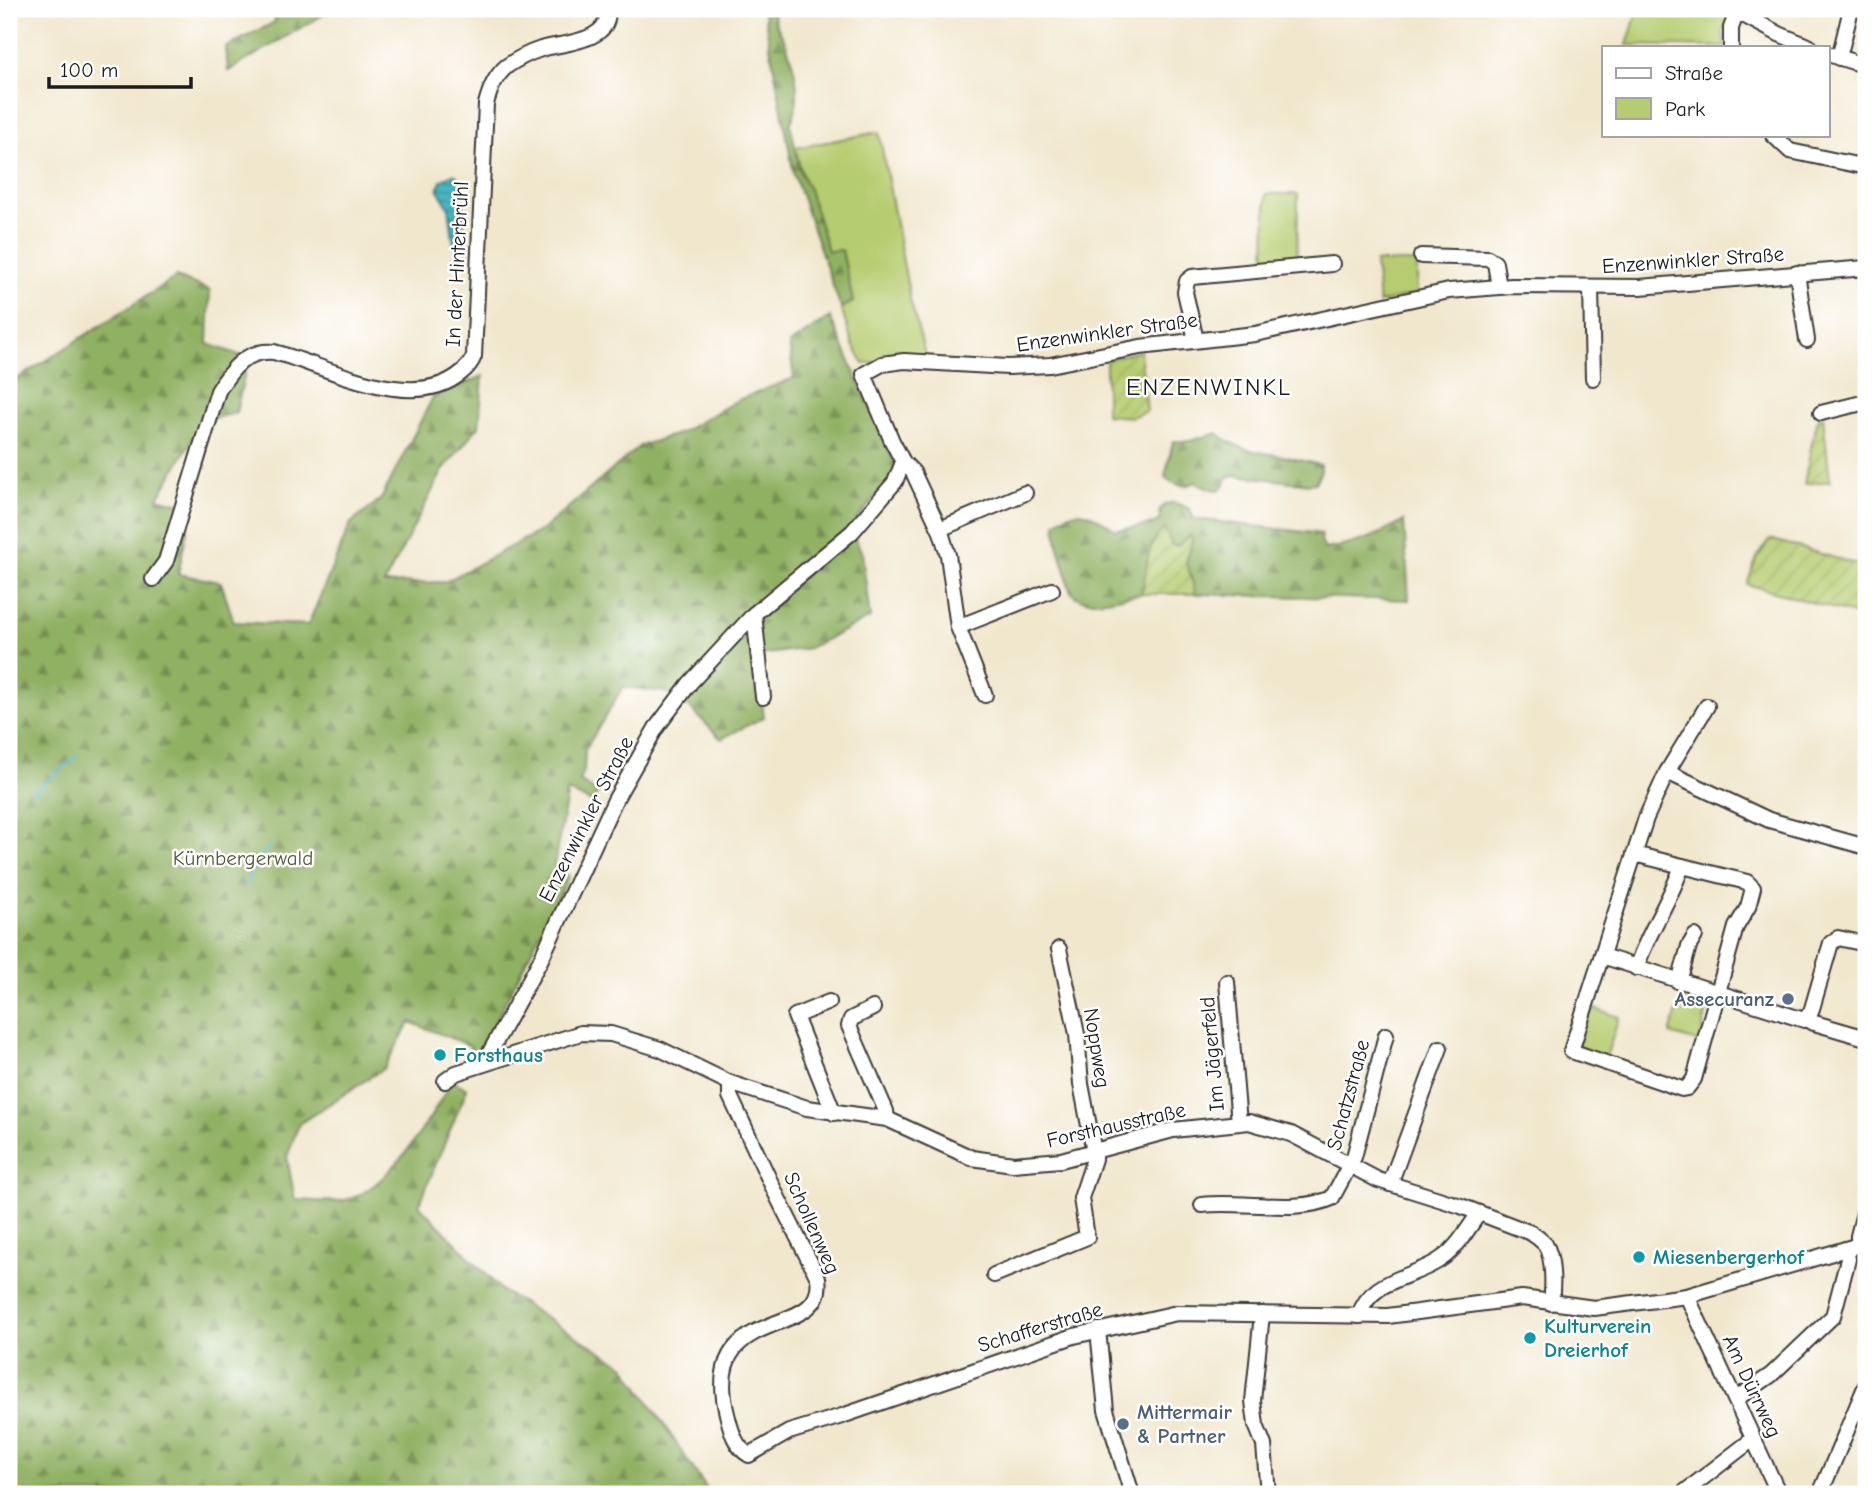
<svg xmlns="http://www.w3.org/2000/svg" width="1875" height="1503" font-family="'Comic Neue',sans-serif">
<style>
.green{fill:#b6cc70;stroke:#697446;stroke-width:2}
.forest{fill:url(#forest-firs);stroke:#56663f;stroke-width:2}
.garden{fill:url(#garden-furrows);stroke:#697446;stroke-width:2}
.water{fill:url(#water-rules);stroke:#32686f;stroke-width:2}
.lines{fill:none;stroke-linecap:round;stroke-linejoin:round}
.stream{stroke:#47b5c2;stroke-width:2.5}
.minor-casing{stroke:#3c3a37;stroke-width:18}
.minor{stroke:#fff;stroke-width:14}
.service-dot{fill:#5c6f8a;stroke:#fff;stroke-width:2.5}
.culture-dot{fill:#0f9aa8;stroke:#fff;stroke-width:2.5}
.labels{text-anchor:middle;stroke-width:5;stroke-linejoin:round;paint-order:stroke}
.street-label{font-size:21px;fill:#1c1c1c;stroke:#fff}
.park-label{font-size:21px;fill:#525a39;stroke:#fff}
.service-label{font-size:21px;font-weight:bold;fill:#4e5e75;stroke:#fff;text-anchor:end}
.culture-label{font-size:21px;font-weight:bold;fill:#0d838f;stroke:#fff;text-anchor:start}
.quarter-label{font-size:24px;letter-spacing:2px;fill:#1c1c1c;stroke:#fff}
</style>
<defs>
<pattern id="forest-firs" width="22" height="20" patternUnits="userSpaceOnUse" patternTransform="scale(1.75)"><rect width="22" height="20" fill="#90b062"/><path d="M5 1l3.5 6h-7zM16 11l3.5 6h-7z" fill="#758e50"/></pattern>
<pattern id="garden-furrows" width="10" height="10" patternUnits="userSpaceOnUse" patternTransform="scale(1.75)"><rect width="10" height="10" fill="#b6cc70"/><path d="M-1 1l2-2M0 10L10 0M9 11l2-2" fill="none" stroke="#9caf60"/></pattern>
<pattern id="water-rules" width="6" height="5" patternUnits="userSpaceOnUse" patternTransform="scale(1.75)"><rect width="6" height="5" fill="#47b5c2"/><path d="M0 2.5h6" fill="none" stroke="#3a929d"/></pattern>
</defs>
<rect width="100%" height="100%" fill="#fff"/>
<filter id="ink" filterUnits="userSpaceOnUse"><feTurbulence type="fractalNoise" baseFrequency=".0143" numOctaves="2"/><feDisplacementMap in="SourceGraphic" scale="14" xChannelSelector="R" yChannelSelector="G"/><feConvolveMatrix kernelMatrix="1 2 1 2 8 2 1 2 1" color-interpolation-filters="sRGB"/></filter>
<filter id="wash" filterUnits="userSpaceOnUse"><feTurbulence type="fractalNoise" baseFrequency=".00686" numOctaves="4" result="noise"/><feDisplacementMap in="SourceGraphic" scale="28" xChannelSelector="R" yChannelSelector="G"/><feGaussianBlur stdDeviation="1.57" result="paint"/><feColorMatrix in="noise" values="0 0 0 0 0 0 0 0 0 0 0 0 0 0 0 0 0 1.4 0 .05"/><feComposite in="paint" operator="in"/></filter>
<g filter="url(#wash)">
<rect width="100%" height="100%" fill="#f1e7cd"/>
<g class="green">
<path d="M1638,9H1723L1729,18L1723,31L1725,47L1627,45Z"/>
<path d="M879,132L910,299L926,358L864,364L853,345L841,308L853,302L842,250L828,252C818,217 803,184 795,148Z"/>
<path d="M1266,194H1298L1297,264L1265,267Z"/>
<path d="M1375,262H1417V294L1379,303Z"/>
<path d="M1684,988L1709,998L1700,1043L1670,1034Z"/>
<path d="M1590,1007L1619,1017L1605,1060L1582,1052L1578,1044Z"/>
</g>
<g class="forest">
<path d="M274,9H322L327,11L333,9L228,71L226,47L275,22Z"/>
<path d="M763,9H773C772,23 781,31 786,44C796,69 803,100 790,124L801,173L809,189L828,251L842,250L853,302L841,308L794,175Z"/>
<path d="M176,277L210,290L208,344L248,358L236,413L203,421L158,498L192,507L178,574L221,582L234,622L308,625L351,523L381,499L433,397L483,376L479,426L443,470L384,584L445,582L542,530L640,446L680,433L738,400L794,378L789,344L830,317L898,471L847,531L675,696L666,692L623,687L585,750L584,771L579,780L591,789L598,792L592,803L568,791L554,865L569,876L477,1058L462,1066L471,1046L410,1022L384,1068L299,1124L287,1157L295,1200C311,1200 329,1203 345,1200C388,1191 432,1117 452,1080L467,1089L419,1205L502,1291L625,1366L710,1494H9V379L11,383Z"/>
<path d="M1217,433C1240,452 1256,451 1283,456C1296,459 1308,462 1321,465V471L1315,483L1309,484L1234,475L1227,478L1225,485L1219,490L1211,489L1195,482C1183,488 1176,486 1165,477L1173,441H1190Z"/>
<path d="M1173,502L1190,509L1194,519L1322,534L1321,542L1325,549C1354,545 1379,536 1404,521L1409,600L1196,594L1186,562L1191,548L1190,536L1178,546L1171,545L1165,530L1141,594C1122,595 1085,610 1072,593C1067,587 1068,579 1066,572C1061,555 1056,542 1056,523C1079,502 1093,515 1116,530L1150,525L1161,520L1159,511L1164,505Z"/>
<path d="M853,535L862,553L870,618L809,648L760,655L756,615Z"/>
<path d="M750,622L764,717L721,739L681,699Z"/>
</g>
<g class="garden">
<path d="M1140,351L1147,411L1131,417L1106,415V359Z"/>
<path d="M1823,416L1830,481L1804,484L1816,422L1818,418Z"/>
<path d="M1165,529L1172,545L1178,546L1191,535L1192,542L1186,562L1196,594H1141C1149,570 1143,545 1165,529Z"/>
<path d="M1770,539L1866,567V618L1747,584L1757,558Z"/>
</g>
<path class="water" d="M452,174L456,175C465,188 467,235 458,247L454,246L449,208L438,190L441,181Z"/>
<g class="lines">
<g class="stream">
<path d="M33,792L77,756"/>
<path d="M246,885L256,861L271,845"/>
</g>
</g>
</g>
<g filter="url(#ink)">
<g class="lines">
<defs>
<g id="minor">
<path d="M1732,9L1779,34L1810,47"/>
<path d="M1731,47V28L1737,12"/>
<path d="M1828,54L1866,66"/>
<path d="M1839,58L1851,9"/>
<path d="M1773,135L1790,151L1866,167"/>
<path d="M1421,256L1488,258L1495,263L1499,287"/>
<path d="M1797,273L1807,340"/>
<path d="M1591,288L1593,378"/>
<path d="M1196,340L1185,292L1187,281L1192,277L1332,264"/>
<path d="M1821,413L1866,402"/>
<path d="M940,529L1025,493"/>
<path d="M153,579L166,561L218,391C231,369 247,349 274,352C327,366 412,414 461,373C467,368 471,364 474,356L486,104C490,89 495,76 507,66C517,59 529,53 541,49C562,43 613,42 607,9"/>
<path d="M1052,590L958,627L948,555L941,532L913,472L903,462L892,441L864,374L882,364L904,361L1008,367L1050,365L1140,347L1255,334L1449,291L1512,286L1640,287L1866,268"/>
<path d="M754,614L763,697"/>
<path d="M958,627L985,695"/>
<path d="M1667,772L1769,820L1866,847"/>
<path d="M1634,854L1747,882L1753,888L1748,907L1736,927L1694,1079L1687,1088L1682,1089L1571,1051L1646,818L1667,772L1707,706"/>
<path d="M1602,956L1804,1020L1811,1012L1831,943L1838,938L1866,944"/>
<path d="M1636,968C1648,932 1670,901 1682,866"/>
<path d="M1227,982L1239,1123"/>
<path d="M1679,982L1689,946L1695,936"/>
<path d="M829,1002L795,1016L834,1113"/>
<path d="M873,1008L851,1019L849,1026L886,1111L887,1119"/>
<path d="M1807,1018L1811,1022L1866,1038"/>
<path d="M484,1063L540,961L615,800L656,728L690,683L754,614L852,532L895,482L903,462"/>
<path d="M445,1081L456,1073L581,1033L611,1034L660,1049L730,1083L807,1108L887,1119L972,1158L1013,1164L1061,1160L1173,1130L1249,1122L1291,1134L1378,1180L1461,1206L1531,1233C1536,1236 1541,1240 1545,1244C1554,1258 1553,1287 1551,1303"/>
<path d="M730,1083V1096L777,1196L818,1278C828,1342 699,1300 727,1414C731,1430 735,1447 749,1455L789,1432L842,1416L1074,1336L1177,1313L1388,1316L1522,1298L1594,1308L1687,1296L1866,1243"/>
<path d="M1390,1184L1440,1048"/>
<path d="M1202,1205C1241,1200 1298,1214 1332,1198L1354,1157L1386,1035"/>
<path d="M1858,1245V1236L1866,1205"/>
<path d="M994,1275L1087,1237L1081,1198L1094,1159V1152L1081,1084L1077,1034L1059,949"/>
<path d="M1687,1296L1779,1494"/>
<path d="M1262,1314L1253,1401L1256,1425L1264,1445L1268,1494"/>
<path d="M1359,1316C1370,1278 1413,1279 1441,1259C1457,1248 1468,1229 1479,1213"/>
<path d="M1098,1330L1106,1410L1132,1494"/>
<path d="M1736,1399L1771,1375L1833,1316L1848,1259L1846,1249"/>
<path d="M1682,1494L1753,1439"/>
<path d="M1820,1494L1866,1385"/>
</g>
</defs>
<use href="#minor" class="minor-casing"/>
<use href="#minor" class="minor"/>
</g>
</g>
<g class="service-dot">
<circle cx="1788" cy="999" r="7"/>
<circle cx="1123" cy="1424" r="7"/>
</g>
<g class="culture-dot">
<circle cx="440" cy="1055" r="7"/>
<circle cx="1639" cy="1257" r="7"/>
<circle cx="1530" cy="1338" r="7"/>
</g>
<g class="labels">
<g class="street-label">
<text transform="translate(1693 260) rotate(-4)" y="7">Enzenwinkler Straße</text>
<text transform="translate(457 264) rotate(-87)" y="7">In der Hinterbrühl</text>
<text transform="translate(1107 332) rotate(-8)" y="7">Enzenwinkler Straße</text>
<text transform="translate(586 819) rotate(-63)" y="7">Enzenwinkler Straße</text>
<text transform="translate(1097 1048) rotate(81)" y="7">Noppweg</text>
<text transform="translate(1212 1054) rotate(-95)" y="7">Im Jägerfeld</text>
<text transform="translate(1348 1095) rotate(-75)" y="7">Schatzstraße</text>
<text transform="translate(1116 1125) rotate(-13)" y="7">Forsthausstraße</text>
<text transform="translate(812 1223) rotate(66)" y="7">Schollenweg</text>
<text transform="translate(1040 1327) rotate(-17)" y="7">Schafferstraße</text>
<text transform="translate(1752 1386) rotate(65)" y="7">Am Dürrweg</text>
</g>
<g class="park-label">
<text x="243" y="865">Kürnbergerwald</text>
</g>
<g class="service-label">
<text x="1774" y="1006">Assecuranz</text>
<text x="1137" y="1419" text-anchor="start">Mittermair<tspan x="1137" dy="24">&amp; Partner</tspan></text>
</g>
<g class="culture-label">
<text x="454" y="1062">Forsthaus</text>
<text x="1653" y="1264">Miesenbergerhof</text>
<text x="1544" y="1333">Kulturverein<tspan x="1544" dy="24">Dreierhof</tspan></text>
</g>
<g class="quarter-label">
<text x="1209" y="395">ENZENWINKL</text>
</g>
</g>
<rect width="1875" height="1503" fill="none" stroke="#fff" stroke-width="35"/>
<rect x="1602" y="46" width="228" height="91" fill="#ffffff" stroke="#a4a4a4" stroke-width="2"/>
<rect x="1616" y="68" width="35" height="10" fill="#ffffff" stroke="#a4a4a4" stroke-width="2"/>
<text x="1665" y="80" font-size="21" fill="#1c1c1c">Straße</text>
<rect x="1616" y="98" width="35" height="21" fill="#b6cc70" stroke="#a4a4a4" stroke-width="2"/>
<text x="1665" y="116" font-size="21" fill="#1c1c1c">Park</text>
<path d="M49 77v10h142v-10" fill="none" stroke="#1c1c1c" stroke-width="3.5"/>
<text x="60" y="77" font-size="21" fill="#1c1c1c" stroke="#ffffff" stroke-width="5" paint-order="stroke">100 m</text>
</svg>
